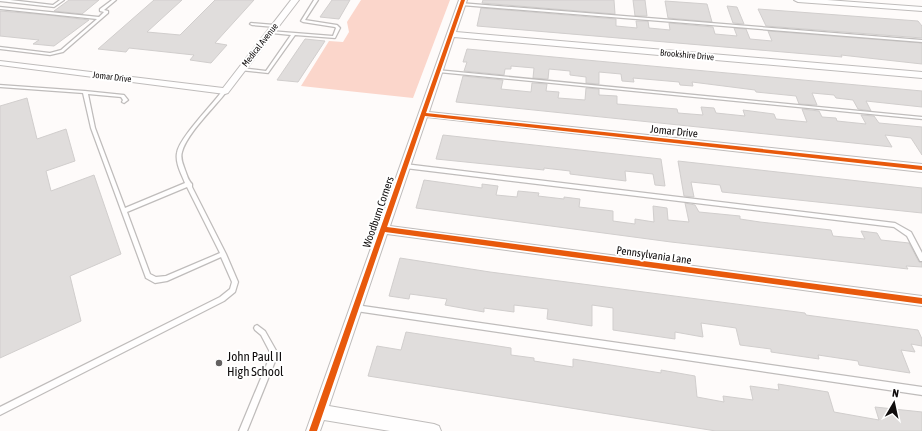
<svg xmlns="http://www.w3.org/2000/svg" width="922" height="431" font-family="'Asap Condensed',sans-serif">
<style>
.green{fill:#fbd6cb}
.building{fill:#e0dddc;stroke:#d1cecd}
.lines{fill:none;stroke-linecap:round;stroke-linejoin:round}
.lane-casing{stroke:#bfbcbb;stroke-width:2.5}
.street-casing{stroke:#bfbcbb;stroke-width:2}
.lane{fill:#fffefe;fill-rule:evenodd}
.street{fill:#fffefe;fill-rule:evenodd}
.cycleway-casing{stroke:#fff;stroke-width:2}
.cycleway{fill:#e8590c;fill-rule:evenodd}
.poi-dot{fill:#636060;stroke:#fff;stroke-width:1.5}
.labels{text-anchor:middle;stroke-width:4;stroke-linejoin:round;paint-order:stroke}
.far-street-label{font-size:9px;fill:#100d0d;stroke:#fff}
.street-label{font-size:11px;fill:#100d0d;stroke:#fff}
.near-poi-label{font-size:13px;fill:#100d0d;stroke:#fff;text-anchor:start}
</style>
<rect width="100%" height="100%" fill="#fefbfa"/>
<path class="green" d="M361,0H450L413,98L301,86L329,41L343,42L349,32L347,22Z"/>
<g class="building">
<path d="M69,0H99L82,14L54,11Z"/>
<path d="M154,0H182L147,32L180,35L215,0H254L215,43L227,45L211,63L190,60L194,55L129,48L126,52L98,49Z"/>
<path d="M332,0H350L339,19L320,17Z"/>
<path d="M483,0H614L615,14L482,3Z"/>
<path d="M633,0H645L647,16H635Z"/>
<path d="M665,1L707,4L712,22L668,18Z"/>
<path d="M727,6L737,7L744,24L733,23Z"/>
<path d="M481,8L616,19V26L637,28L636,21H648L649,28L670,30L669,23L713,27L715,34L737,36L734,28L746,29L750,39L772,41L768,31L922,43V64L841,55L842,57L477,26Z"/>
<path d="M758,9L918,21L922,26V38L766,26Z"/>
<path d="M0,11L48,15L89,20L54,46L33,44L39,40L0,36Z"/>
<path d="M305,39L325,41L298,82L277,80Z"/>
<path d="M467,49L922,91V107L866,101L871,111L858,109L853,100L836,98L834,95L812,93L817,105L799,104L796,96L756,92L755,90L692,82L693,86L680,85L679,82L633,78L634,82L622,81L621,74L599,72V84L586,83V77L570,75V71L549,69L548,79L533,78L534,68L511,66V69H505L504,75L464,71L467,62H463Z"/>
<path d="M463,76L503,80L501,89L531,92L532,83L547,84L546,91L559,92L558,98L585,100L586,88L599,89V95L617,96V104L677,109L678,113L703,115L701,107L714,108L716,113L745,116L743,110L774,114L776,119L807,122L802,109L819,111L822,117L836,118L837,121L866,124L861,115L874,116L879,123L922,127V155L911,138L885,135L892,147L456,102Z"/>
<path d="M27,98L37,139L66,129L75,161L46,171L51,191L94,175L121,254L70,276L81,321L0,358V106Z"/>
<path d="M443,135L661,159L665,186L655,185L653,174L625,171L626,181L570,174V171L544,168V170L436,159Z"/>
<path d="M678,161L922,188V213L722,192L720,185L691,182L694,197L684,196Z"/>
<path d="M424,180L482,188V184L498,186L496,195L517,197L518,191L539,193L538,196L564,199V197L580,199L579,207L613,211V221L635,224V219L654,222L653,206L667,208L668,220L689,222L685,203L695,205L699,212L740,216V219L760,222L831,230L833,236L865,239L861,231L877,233L881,240L909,243L919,262H922V267L906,266L908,269L671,242L416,208Z"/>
<path d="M400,258L490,272L805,313L806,315L918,330L922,339V346L911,344L915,352L901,350L910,373L859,365L858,361L818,355L819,359L771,352V349L740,345L736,328L701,323L703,337L675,332V339L613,330V308L592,305V326L547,319L548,309L514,305V312L484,308V312L445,305L447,299L410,294L409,299L389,296Z"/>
<path d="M406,332L511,348V355L534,358V361L573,367V359L661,373V370L695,376L697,397L724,402L723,396L753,400L750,386L779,390L778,384L828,392L834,412L879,420L875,407L922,412V431H716L368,376L377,346L401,350Z"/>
</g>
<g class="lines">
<defs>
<g id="lane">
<path d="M0,0H10L53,5L60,0H64L54,7L0,1Z"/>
<path d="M112,0H116L104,10L108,11V13L63,52L50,55L0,49V47L50,53L61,50L97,19L0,9V7L99,17L104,12L100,11V9Z"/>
<path d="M314,0H318L305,20L337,25L340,28L335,38L295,35L268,73L240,70V68H241L266,71L291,35L271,33H270V31L333,36L336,28L335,27L303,22L301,21Z"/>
<path d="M460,3L922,40V42L461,5H460Z"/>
<path d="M251,23L275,25L277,26L275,27L252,25L250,24Z"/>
<path d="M437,70L922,117V119L438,72H437Z"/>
<path d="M0,85L85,91L124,95L128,100L124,103L122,102L123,100L121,97L88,94L95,128L125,208L185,183C182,175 175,163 177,153C179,138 213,104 223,90H227V91C215,107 187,133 182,152C180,158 183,164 185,170C187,175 188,180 192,184V187L226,254L238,282L235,292L224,301L0,415V407L220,297L230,289L232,282L221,257L167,281L155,283L146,278L91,128L83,93L0,87ZM187,187L220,253L166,276L156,277L150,274L127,212Z"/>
<path d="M405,164L895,223L911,232L922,253V261H920L907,236L894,227L405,168L402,166Z"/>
<path d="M356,305L922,387V395L356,311L354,310L353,308L354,306Z"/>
<path d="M257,325L265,331L278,354L247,431H239L271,354L261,335L255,330L254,328L255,326Z"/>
</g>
<g id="street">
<path d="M291,0H299L228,93L225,94L0,65V61L223,88Z"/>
<path d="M459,0H467L456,32L922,72V78L454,37L429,112L922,164V172L427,117L390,226L922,296V306L387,234L329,406L434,424L439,426L441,431H390L324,420L320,431H306Z"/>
<path d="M794,0H827L922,7V11L798,2Z"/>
</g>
</defs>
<use href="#lane" class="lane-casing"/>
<use href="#street" class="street-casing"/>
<use href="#lane" class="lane"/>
<use href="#street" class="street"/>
<defs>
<path id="cycleway" d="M461,0H465L426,113L922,166V170L425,116L387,227L922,298V304L385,232L317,431H309Z"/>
</defs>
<use href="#cycleway" class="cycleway-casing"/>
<use href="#cycleway" class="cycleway"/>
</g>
<circle class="poi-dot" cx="219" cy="363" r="4"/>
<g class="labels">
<g class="far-street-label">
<text transform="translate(260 45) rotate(-52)" y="3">Medical Avenue</text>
<text transform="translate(687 55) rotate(5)" y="3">Brookshire Drive</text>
<text transform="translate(112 77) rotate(7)" y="3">Jomar Drive</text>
</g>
<g class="street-label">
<text transform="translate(674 131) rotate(6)" y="4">Jomar Drive</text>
<text transform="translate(378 212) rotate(-71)" y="4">Woodburn Corners</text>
<text transform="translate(654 255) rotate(8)" y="4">Pennsylvania Lane</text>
</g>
<g class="near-poi-label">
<text x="227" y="361">John Paul II<tspan x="227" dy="15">High School</tspan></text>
</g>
</g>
<g transform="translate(894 403) rotate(9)" stroke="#ffffff" stroke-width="3" paint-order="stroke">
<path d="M0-3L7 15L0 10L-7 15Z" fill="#100d0d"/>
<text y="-6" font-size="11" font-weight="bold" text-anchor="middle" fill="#100d0d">N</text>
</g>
</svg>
